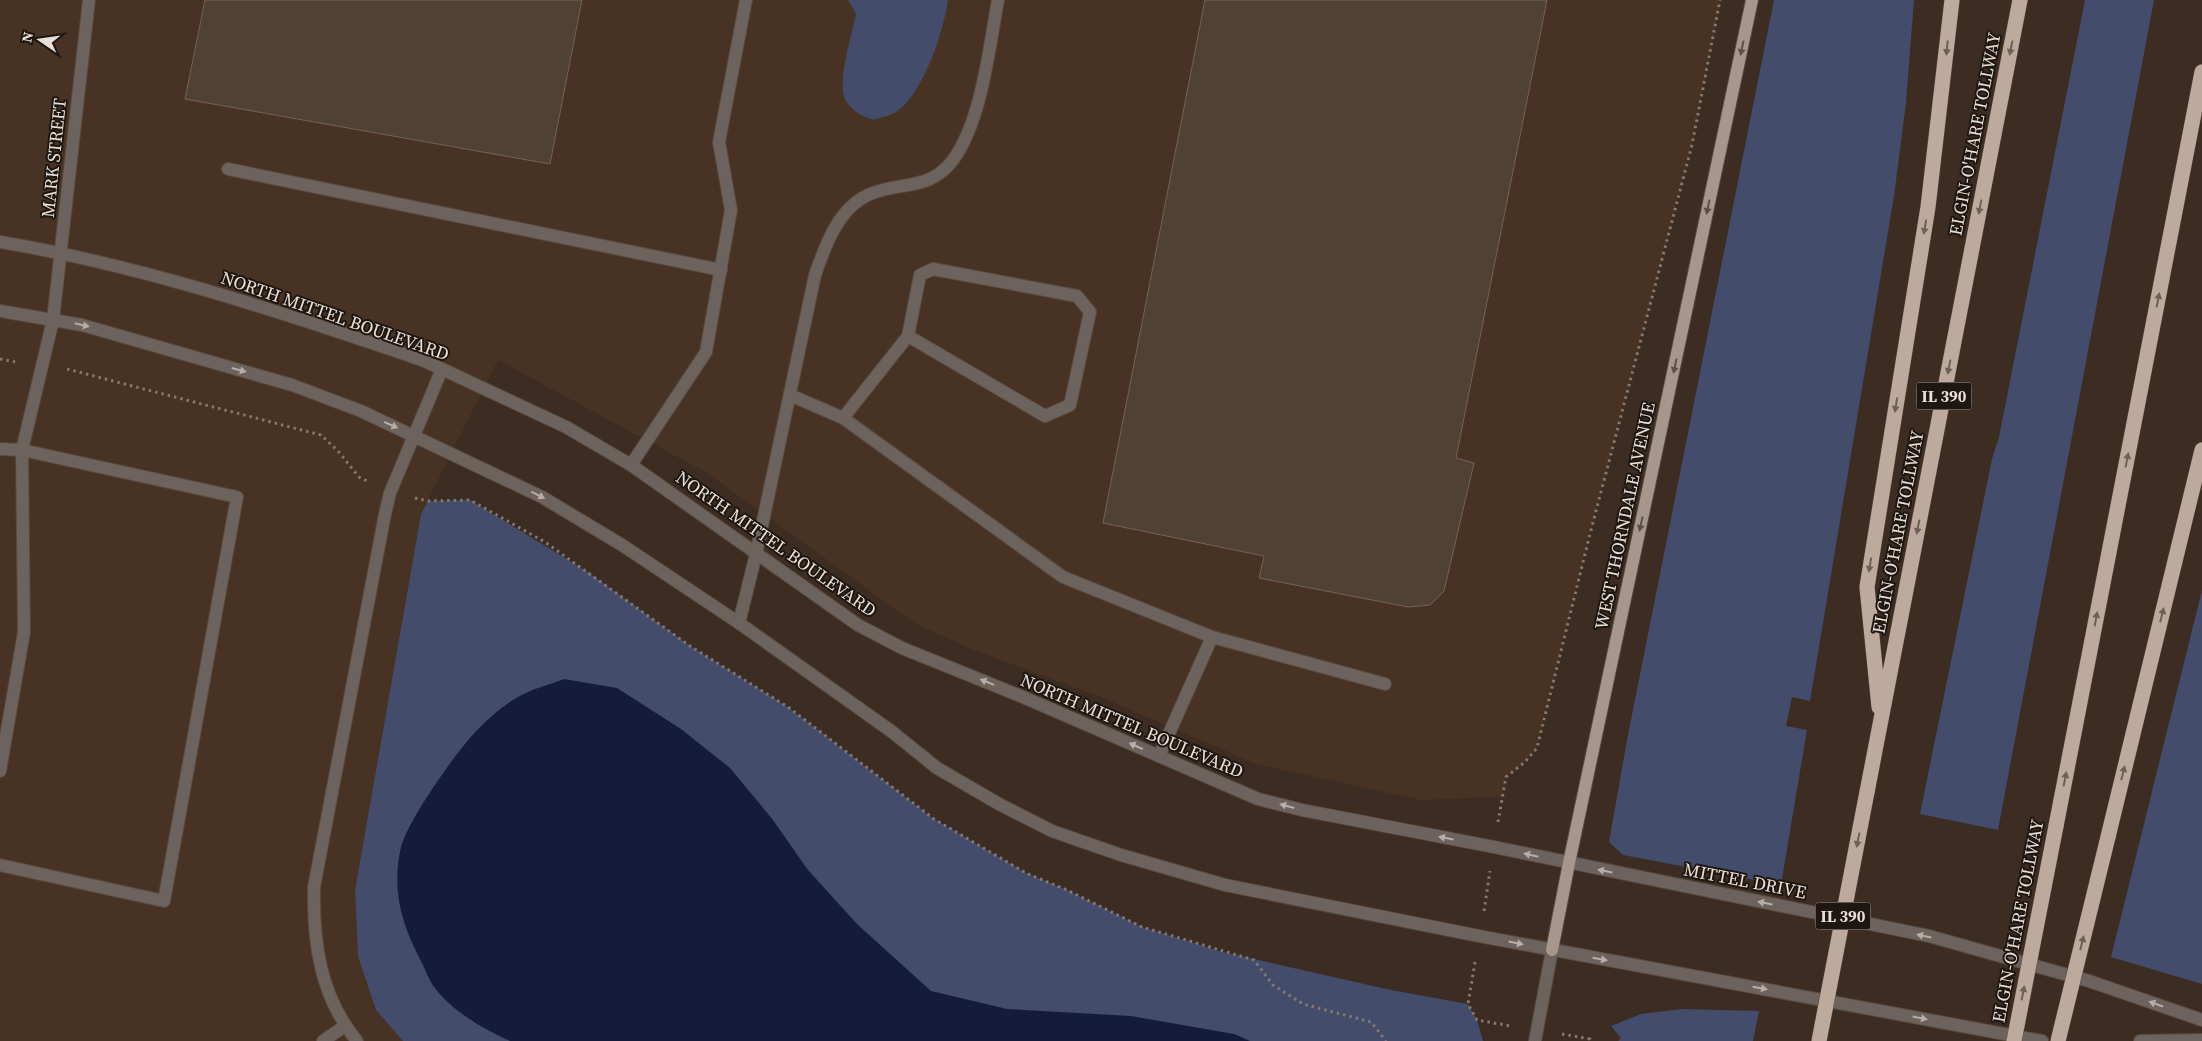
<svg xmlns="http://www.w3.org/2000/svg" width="2202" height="1041" font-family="'Source Serif 4',serif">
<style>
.built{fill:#483223}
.green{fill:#434c6b}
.water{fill:#151c3b}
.building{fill:#514034;stroke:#756357}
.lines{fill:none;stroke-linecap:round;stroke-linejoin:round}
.minor-casing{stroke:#58493e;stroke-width:14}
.major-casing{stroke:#58493e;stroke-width:14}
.highway-casing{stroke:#58493e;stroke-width:16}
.path{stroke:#86786f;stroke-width:3;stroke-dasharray:2.5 4;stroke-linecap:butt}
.minor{stroke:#6c635e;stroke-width:12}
.major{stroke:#a7968b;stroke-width:12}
.highway{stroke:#beaa9c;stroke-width:15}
.highway-bridge-casing{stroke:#58493e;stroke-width:16;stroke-linecap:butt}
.highway-bridge{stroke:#beaa9c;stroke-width:15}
.oneway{fill:#5b5048}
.oneway2{fill:#6e6056}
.oneway3{fill:#b8ada7}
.labels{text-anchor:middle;stroke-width:4;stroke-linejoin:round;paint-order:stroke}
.shield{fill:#1d1611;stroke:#aca39c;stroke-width:1}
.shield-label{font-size:16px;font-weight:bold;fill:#eadfd8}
.street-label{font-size:18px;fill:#eadfd8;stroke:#1d1611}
</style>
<rect width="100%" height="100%" fill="#3c2c21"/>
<path class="built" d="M0,0H1721L1692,145L1590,534L1537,748L1525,762L1506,777L1503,797L1420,800L1256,764L1103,698L971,649L914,623L707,473L498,360L421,514L355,890L358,956L376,1010L403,1041H0Z"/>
<g class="green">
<path d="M848,0H948C944,30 923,95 896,112C890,116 881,117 874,120C863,116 853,113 846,101C836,84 852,34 856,14Z"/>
<path d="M1774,0H1914L1906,103L1894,196L1810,701L1792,697L1786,726L1807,730L1781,885L1623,855L1609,842L1627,740Z"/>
<path d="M2085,0H2154L1998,830L1920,814L1992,459L1999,437Z"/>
<path d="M470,500L588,572L690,646L788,707L934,819L1026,873L1067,890L1142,927L1223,952L1391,990L1468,1004L1477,1020L1483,1041H403L376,1010L358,956L355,890L421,514L428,501Z"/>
<path d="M2202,590V984L2111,957Z"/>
<path d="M1682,1009L1759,1011L1753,1041H1618L1621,1038L1611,1026L1641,1014Z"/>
</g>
<path class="water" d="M564,679L617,688L681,729L730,768L773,820L808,870L857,924L931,991L1007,1009L1131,1016L1234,1034L1250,1041H510C483,1029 452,1011 434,987C429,980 426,971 422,963C402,925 391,891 401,847C407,826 431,790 444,772C464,743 487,715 518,697C531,689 549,685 564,679Z"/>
<g class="building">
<path d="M205,0H582L550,164L185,99Z"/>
<path d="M1205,0H1547L1456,458L1474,463L1444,591L1430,605L1408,607L1259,578L1264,556L1103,523Z"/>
</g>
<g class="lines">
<defs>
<g id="minor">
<path d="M228,169L721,270"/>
<path d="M0,242C144,266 284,313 422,360L442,369L566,427L631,465L858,625L902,648L1023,697L1258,799L1302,810L1494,847L1929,936L2089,981L2202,1020"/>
<path d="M0,311L82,325L292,385L361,411L542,497L622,545L739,623L891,731L937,768L999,804L1052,831L1121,855L1225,885L1479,936L2042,1041"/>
<path d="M790,395L843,418L1063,577L1212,637L1159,756"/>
<path d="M843,418L908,336L920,275L933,269L1077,296L1090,312L1070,405L1045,416L908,336"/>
<path d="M0,449L22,450L237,497L164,901L0,865"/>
<path d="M631,465L706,352L731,210L719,142L746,0"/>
<path d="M739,623L756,554L815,275C825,246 838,209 868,195C899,180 928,193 953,160C982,120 989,48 998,0"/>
<path d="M1212,637L1385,684"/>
<path d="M0,771L24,632L22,450L53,320L89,0"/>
<path d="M323,1041L345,1026"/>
<path d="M357,1041C320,996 313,943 314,887L385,514L390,493L442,369"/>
<path d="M1535,1041L1552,950"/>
<path d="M2140,1041L2202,1040"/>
</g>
<path id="major" d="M1552,950L1569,863L1752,0"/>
<g id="highway">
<path d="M1879,707L1867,587L1928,207L1952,0"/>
<path d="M1867,792L2020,0"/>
<path d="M2056,826L2202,72"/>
<path d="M2108,837L2202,450"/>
</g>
</defs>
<use href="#minor" class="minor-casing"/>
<use href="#major" class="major-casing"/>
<use href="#highway" class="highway-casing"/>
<g class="path">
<path d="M0,359L16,362"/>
<path d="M67,369L321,435L338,451L359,477L367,481"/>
<path d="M415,498L428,501L470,500L545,542L690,646L788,707L934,819L1026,873L1067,890L1142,927L1254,960L1273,985L1303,1004L1371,1022L1386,1041"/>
<path d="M1498,822L1506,777L1525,762L1537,748L1590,534L1692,145L1720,0"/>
<path d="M1484,911L1490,871"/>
<path d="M1475,962L1468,1004L1477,1020L1511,1026"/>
<path d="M1562,1034L1590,1039L1589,1041"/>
</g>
<use href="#minor" class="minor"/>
<use href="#major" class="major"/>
<use href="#highway" class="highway"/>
<defs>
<g id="highway-bridge">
<path d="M1819,1041L1867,792"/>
<path d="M2014,1041L2056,826"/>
<path d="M2058,1041L2108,837"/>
</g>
</defs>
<use href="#highway-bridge" class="highway-bridge-casing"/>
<use href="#highway-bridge" class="highway-bridge"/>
</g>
<defs><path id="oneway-solid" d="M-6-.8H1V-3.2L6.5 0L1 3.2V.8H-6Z" transform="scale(1.25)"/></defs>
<g class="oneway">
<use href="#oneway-solid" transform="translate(1742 48) rotate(102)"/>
<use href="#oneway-solid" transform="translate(1708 207) rotate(102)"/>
<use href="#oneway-solid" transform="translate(1675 366) rotate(102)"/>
<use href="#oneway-solid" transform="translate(1641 524) rotate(102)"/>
</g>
<g class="oneway2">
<use href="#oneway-solid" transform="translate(1947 48) rotate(96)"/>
<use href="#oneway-solid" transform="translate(2011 48) rotate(101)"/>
<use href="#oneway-solid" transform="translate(1980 207) rotate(101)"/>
<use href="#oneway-solid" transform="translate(1925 227) rotate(99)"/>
<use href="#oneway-solid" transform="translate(2158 300) rotate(-79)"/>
<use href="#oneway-solid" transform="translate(1949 367) rotate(101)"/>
<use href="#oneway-solid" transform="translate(1896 405) rotate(99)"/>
<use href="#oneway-solid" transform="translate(2127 460) rotate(-79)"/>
<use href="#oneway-solid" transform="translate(1918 527) rotate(101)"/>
<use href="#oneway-solid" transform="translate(1870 565) rotate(99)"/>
<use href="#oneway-solid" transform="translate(2162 615) rotate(-76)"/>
<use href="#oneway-solid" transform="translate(2096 619) rotate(-79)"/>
<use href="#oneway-solid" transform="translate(2123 773) rotate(-76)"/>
<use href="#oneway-solid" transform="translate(2065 779) rotate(-79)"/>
<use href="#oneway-solid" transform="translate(1858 840) rotate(101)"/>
<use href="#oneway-solid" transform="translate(2082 943) rotate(-76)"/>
<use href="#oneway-solid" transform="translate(2023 993) rotate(-79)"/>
</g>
<g class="oneway3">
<use href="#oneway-solid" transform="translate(82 325) rotate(13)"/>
<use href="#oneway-solid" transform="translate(239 370) rotate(15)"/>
<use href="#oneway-solid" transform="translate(391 425) rotate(24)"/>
<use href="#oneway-solid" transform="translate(538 495) rotate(27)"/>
<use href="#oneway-solid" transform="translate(987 682) rotate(-158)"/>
<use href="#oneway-solid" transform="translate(1136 746) rotate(-156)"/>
<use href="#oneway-solid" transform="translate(1287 806) rotate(-165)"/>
<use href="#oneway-solid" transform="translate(1446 838) rotate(-169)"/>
<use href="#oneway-solid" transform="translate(1531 855) rotate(-167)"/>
<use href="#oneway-solid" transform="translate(1605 871) rotate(-169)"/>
<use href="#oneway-solid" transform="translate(1765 903) rotate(-169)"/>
<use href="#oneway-solid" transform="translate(1924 936) rotate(-168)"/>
<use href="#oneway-solid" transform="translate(1516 943) rotate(11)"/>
<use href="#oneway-solid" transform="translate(1600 959) rotate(10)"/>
<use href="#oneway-solid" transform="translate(1760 988) rotate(10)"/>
<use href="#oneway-solid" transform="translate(2156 1004) rotate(-161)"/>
<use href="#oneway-solid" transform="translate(1920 1018) rotate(11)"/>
</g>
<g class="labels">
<g class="shield">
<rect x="1916.5" y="382.5" width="55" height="27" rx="4"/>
<rect x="1815.5" y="902.5" width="55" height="27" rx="4"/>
</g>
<g class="shield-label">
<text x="1944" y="402">IL 390</text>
<text x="1843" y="922">IL 390</text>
</g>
<g class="street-label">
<text transform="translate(1975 134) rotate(-79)" y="6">ELGIN-O'HARE TOLLWAY</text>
<text transform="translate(54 158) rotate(-84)" y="6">MARK STREET</text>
<text transform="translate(335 316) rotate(19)" y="6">NORTH MITTEL BOULEVARD</text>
<text transform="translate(1625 516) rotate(-78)" y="6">WEST THORNDALE AVENUE</text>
<text transform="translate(1898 532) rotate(-79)" y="6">ELGIN-O'HARE TOLLWAY</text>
<text transform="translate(776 544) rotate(35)" y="6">NORTH MITTEL BOULEVARD</text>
<text transform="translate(1132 726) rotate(23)" y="6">NORTH MITTEL BOULEVARD</text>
<text transform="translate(1745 881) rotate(11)" y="6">MITTEL DRIVE</text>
<text transform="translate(2018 921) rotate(-79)" y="6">ELGIN-O'HARE TOLLWAY</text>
</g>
</g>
<g transform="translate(40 40) rotate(283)" stroke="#1d1611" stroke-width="4" paint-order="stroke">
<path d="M0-4L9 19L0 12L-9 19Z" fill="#eadfd8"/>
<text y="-8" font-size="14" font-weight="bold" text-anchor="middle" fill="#eadfd8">N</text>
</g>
</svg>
